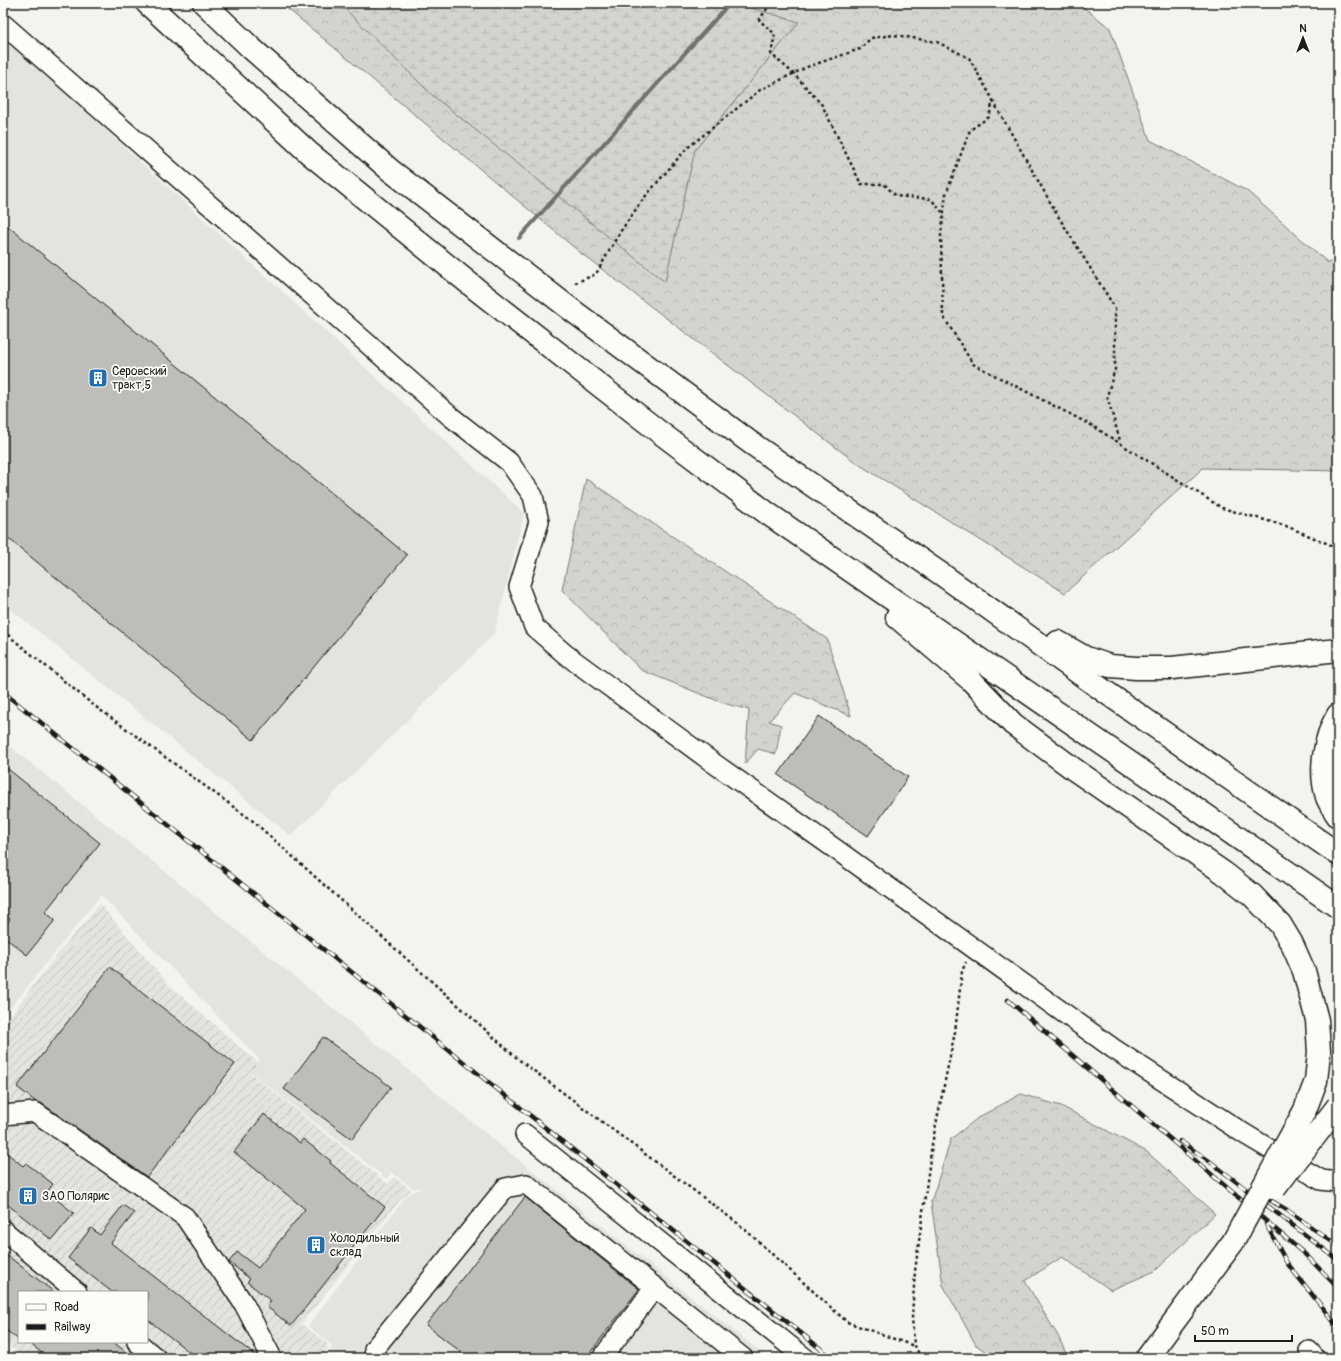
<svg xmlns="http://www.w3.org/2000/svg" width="1341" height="1361" font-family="Pangolin,sans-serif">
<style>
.built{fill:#e4e3de}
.industrial{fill:url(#industrial-furrows);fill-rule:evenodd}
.forest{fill:url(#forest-crowns);stroke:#787876}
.wetland{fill:url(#wetland-marsh);stroke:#787876}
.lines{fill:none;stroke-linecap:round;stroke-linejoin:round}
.stream{stroke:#72716f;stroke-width:4}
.building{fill:#bebdba;stroke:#1c1c1c}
.minor-casing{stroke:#1c1c1c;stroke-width:22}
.major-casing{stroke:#1c1c1c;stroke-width:25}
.path{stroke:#1c1c1c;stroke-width:2.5;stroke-dasharray:3 3;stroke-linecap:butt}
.minor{stroke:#fdfcf7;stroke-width:19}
.major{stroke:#fdfcf7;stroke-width:22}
.rail-casing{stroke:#1c1c1c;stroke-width:4.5}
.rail{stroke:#fdfcf7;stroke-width:3;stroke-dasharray:9;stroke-linecap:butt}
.major-bridge-casing{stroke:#1c1c1c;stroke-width:25;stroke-linecap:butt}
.major-bridge{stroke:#fdfcf7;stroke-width:22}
.labels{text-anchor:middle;stroke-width:3.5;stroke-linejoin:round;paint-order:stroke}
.poi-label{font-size:12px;fill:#1c1c1c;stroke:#fdfcf7;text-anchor:start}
</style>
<defs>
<pattern id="industrial-furrows" width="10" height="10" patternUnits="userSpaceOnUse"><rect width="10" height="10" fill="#e4e3de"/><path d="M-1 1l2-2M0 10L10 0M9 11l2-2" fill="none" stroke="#c3c2be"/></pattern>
<pattern id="forest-crowns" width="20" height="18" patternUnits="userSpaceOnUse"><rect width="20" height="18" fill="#d4d3cf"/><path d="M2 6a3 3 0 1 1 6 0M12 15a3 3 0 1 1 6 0" fill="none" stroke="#b5b5b1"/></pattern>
<pattern id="wetland-marsh" width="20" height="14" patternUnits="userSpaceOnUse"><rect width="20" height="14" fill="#d4d3cf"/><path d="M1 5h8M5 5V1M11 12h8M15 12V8" fill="none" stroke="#b5b5b1"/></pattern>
</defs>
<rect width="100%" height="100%" fill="#f4f3ee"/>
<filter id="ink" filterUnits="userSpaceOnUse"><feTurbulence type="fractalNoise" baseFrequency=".025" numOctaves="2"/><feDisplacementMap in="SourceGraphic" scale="8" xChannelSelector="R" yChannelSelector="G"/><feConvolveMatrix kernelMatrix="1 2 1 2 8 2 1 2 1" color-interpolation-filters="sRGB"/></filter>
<g filter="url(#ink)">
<g class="built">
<path d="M3,36L524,513L494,634L291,836L3,603Z"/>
<path d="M3,741L188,890L505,1149L768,1358H324L333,1346L308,1326L407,1195L424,1187L414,1189L391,1172L387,1179L250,1072L259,1059L101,895L3,1017Z"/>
</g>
<path class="industrial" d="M100,904L169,985L257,1062L250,1073L388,1184L394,1177L411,1190L401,1199L301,1324L327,1343L328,1348L321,1358H25L3,1341V1025L55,957ZM19,1292H147V1342H19Z"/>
<g class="forest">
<path d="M721,3H1078L1110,28L1150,140L1247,191L1327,262H1338V471L1203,468L1065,593L855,462L582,254L283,5L465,18Z"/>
<path d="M586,479L827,639L851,716L795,693L769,721L781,725L776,754L758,749L745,764L749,710L723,703L641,670L562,590Z"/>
<path d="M1021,1094L1061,1106L1147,1152L1215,1214L1155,1271L1111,1290L1062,1257L1025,1281L1058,1336L1068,1358H995L976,1345L943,1285L931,1202L951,1139L979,1117Z"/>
</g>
<path class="wetland" d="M339,3H748V7L799,22L695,150L665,282L432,95Z"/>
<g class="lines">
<path class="stream" d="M519,238L730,3"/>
</g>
<g class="building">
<path d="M3,222L407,555L253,740L3,534Z"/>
<path d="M819,716L908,777L868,836L778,775Z"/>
<path d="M3,765L100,843L45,912L55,920L27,955L3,936V928L10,919L3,913Z"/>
<path d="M110,967L235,1064L147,1177L41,1103L36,1102L17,1087Z"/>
<path d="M323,1037L391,1087L352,1139L284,1089Z"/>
<path d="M264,1114L300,1143L303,1139L331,1161L330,1163L385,1207L291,1326L267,1307L271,1301L247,1282L250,1279L229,1262L237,1252L258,1268L305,1209L234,1152Z"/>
<path d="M3,1150L23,1166L26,1163L53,1184L47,1192L74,1213L52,1240L3,1201Z"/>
<path d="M525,1197L639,1289L586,1358H469L426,1325Z"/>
<path d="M123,1205L134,1213L111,1243L256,1356V1358H197L147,1319V1292H112L68,1258L91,1228L100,1235Z"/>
<path d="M8,1256L54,1292H19V1340L3,1328V1262Z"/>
<path d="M28,1342H113L134,1358H48Z"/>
</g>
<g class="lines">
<defs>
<g id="minor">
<path d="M3,24L450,416L509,462L533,496L539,522L519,587L534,627L565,654L712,762L834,848L1114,1049L1243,1133L1321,1180L1338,1182"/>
<path d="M3,1115L35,1112L185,1217L244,1304L270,1354L267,1358"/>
<path d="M525,1134L805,1358"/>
<path d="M3,1230L77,1292"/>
<path d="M137,1342L156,1358"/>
<path d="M374,1349L505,1188L526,1184L743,1358"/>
<path d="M1309,1351L1315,1358"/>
<path d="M602,1358L655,1287"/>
</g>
<g id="major">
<path d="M147,3L309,153L481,293L658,431L767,513L1136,767L1338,907"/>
<path d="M204,3L251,48L390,170L573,311L751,443L944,576L1107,693L1338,854"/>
<path d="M897,617L971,680L1013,724L1075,770"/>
<path d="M1058,642L1086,658L1110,666L1136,668H1172L1338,650"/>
<path d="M1338,715C1324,738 1319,771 1327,797C1329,803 1334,810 1338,816"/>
<path d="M1147,1358L1233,1242"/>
</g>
</defs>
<use href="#minor" class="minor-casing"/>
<use href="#major" class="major-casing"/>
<g class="path">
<path d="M769,3V6L759,20L775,34L771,54L794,74L822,105L861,184H884L896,196L931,199L942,212"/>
<path d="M993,101L1058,216L1115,308V369L1107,396L1121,444"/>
<path d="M575,283L596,274L620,232L644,198L686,149L760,90L807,67L860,49L871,38L894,35L937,42L969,58L993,100L989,117L970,130L946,194L941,235L943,316L973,364L1091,425L1222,508L1286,526L1338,548"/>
<path d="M3,631L92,704L253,821L518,1059L740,1225L847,1322L914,1346"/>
<path d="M922,1358L914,1346L912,1316L915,1271L932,1144L955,1032L962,971L966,962"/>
</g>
<use href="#minor" class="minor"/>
<use href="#major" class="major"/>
<defs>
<g id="rail">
<path d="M3,692L832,1358"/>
<path d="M1008,1000L1308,1257L1338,1288"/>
<path d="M1180,1141L1208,1160L1338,1260"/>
<path d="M1256,1192L1287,1210L1338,1246"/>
<path d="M1266,1224L1287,1263L1338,1327"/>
</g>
</defs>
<use href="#rail" class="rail-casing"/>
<use href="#rail" class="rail"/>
<defs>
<g id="major-bridge">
<path d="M1075,770L1224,873L1252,895L1280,924L1292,944L1304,971L1317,1020L1319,1052L1316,1081L1305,1110L1233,1242"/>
<path d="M1275,1188L1338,1106"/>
</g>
</defs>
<use href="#major-bridge" class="major-bridge-casing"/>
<use href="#major-bridge" class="major-bridge"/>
</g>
</g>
<defs>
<symbol id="building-square" viewBox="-11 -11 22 22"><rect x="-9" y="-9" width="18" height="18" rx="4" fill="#1f6fb2" stroke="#fdfcf7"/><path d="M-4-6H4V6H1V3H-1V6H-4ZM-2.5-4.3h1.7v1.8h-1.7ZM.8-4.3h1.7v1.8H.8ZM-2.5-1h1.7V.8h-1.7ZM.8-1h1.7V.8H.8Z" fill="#fff"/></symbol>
</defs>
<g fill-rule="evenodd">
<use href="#building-square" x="87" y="367" width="22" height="22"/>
<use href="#building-square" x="17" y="1185" width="22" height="22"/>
<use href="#building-square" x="305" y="1234" width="22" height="22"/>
</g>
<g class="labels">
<g class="poi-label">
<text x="112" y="375">Серовский<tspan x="112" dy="14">тракт,5</tspan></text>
<text x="42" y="1200">ЗАО Полярис</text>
<text x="330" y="1242">Холодильный<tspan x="330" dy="14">склад</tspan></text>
</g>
</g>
<rect width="1341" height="1361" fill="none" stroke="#fdfcf7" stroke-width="16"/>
<rect x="8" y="8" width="1325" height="1345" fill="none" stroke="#1c1c1c" stroke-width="1.5" filter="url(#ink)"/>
<rect x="18" y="1291" width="130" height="52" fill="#fdfcf7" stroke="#a3a29f"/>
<rect x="26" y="1304" width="20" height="6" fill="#fdfcf7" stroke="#a3a29f"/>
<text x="54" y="1311" font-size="12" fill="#1c1c1c">Road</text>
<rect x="26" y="1324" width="20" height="6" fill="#1c1c1c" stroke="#a3a29f"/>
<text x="54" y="1331" font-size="12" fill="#1c1c1c">Railway</text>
<g transform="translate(1303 38)" stroke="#fdfcf7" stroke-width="3" paint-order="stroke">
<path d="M0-3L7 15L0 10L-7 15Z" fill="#1c1c1c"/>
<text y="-6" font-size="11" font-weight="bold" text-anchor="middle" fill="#1c1c1c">N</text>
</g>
<path d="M1195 1335v6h97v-6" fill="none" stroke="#1c1c1c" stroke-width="2"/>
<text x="1201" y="1335" font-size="12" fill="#1c1c1c" stroke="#fdfcf7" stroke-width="3" paint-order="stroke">50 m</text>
</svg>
